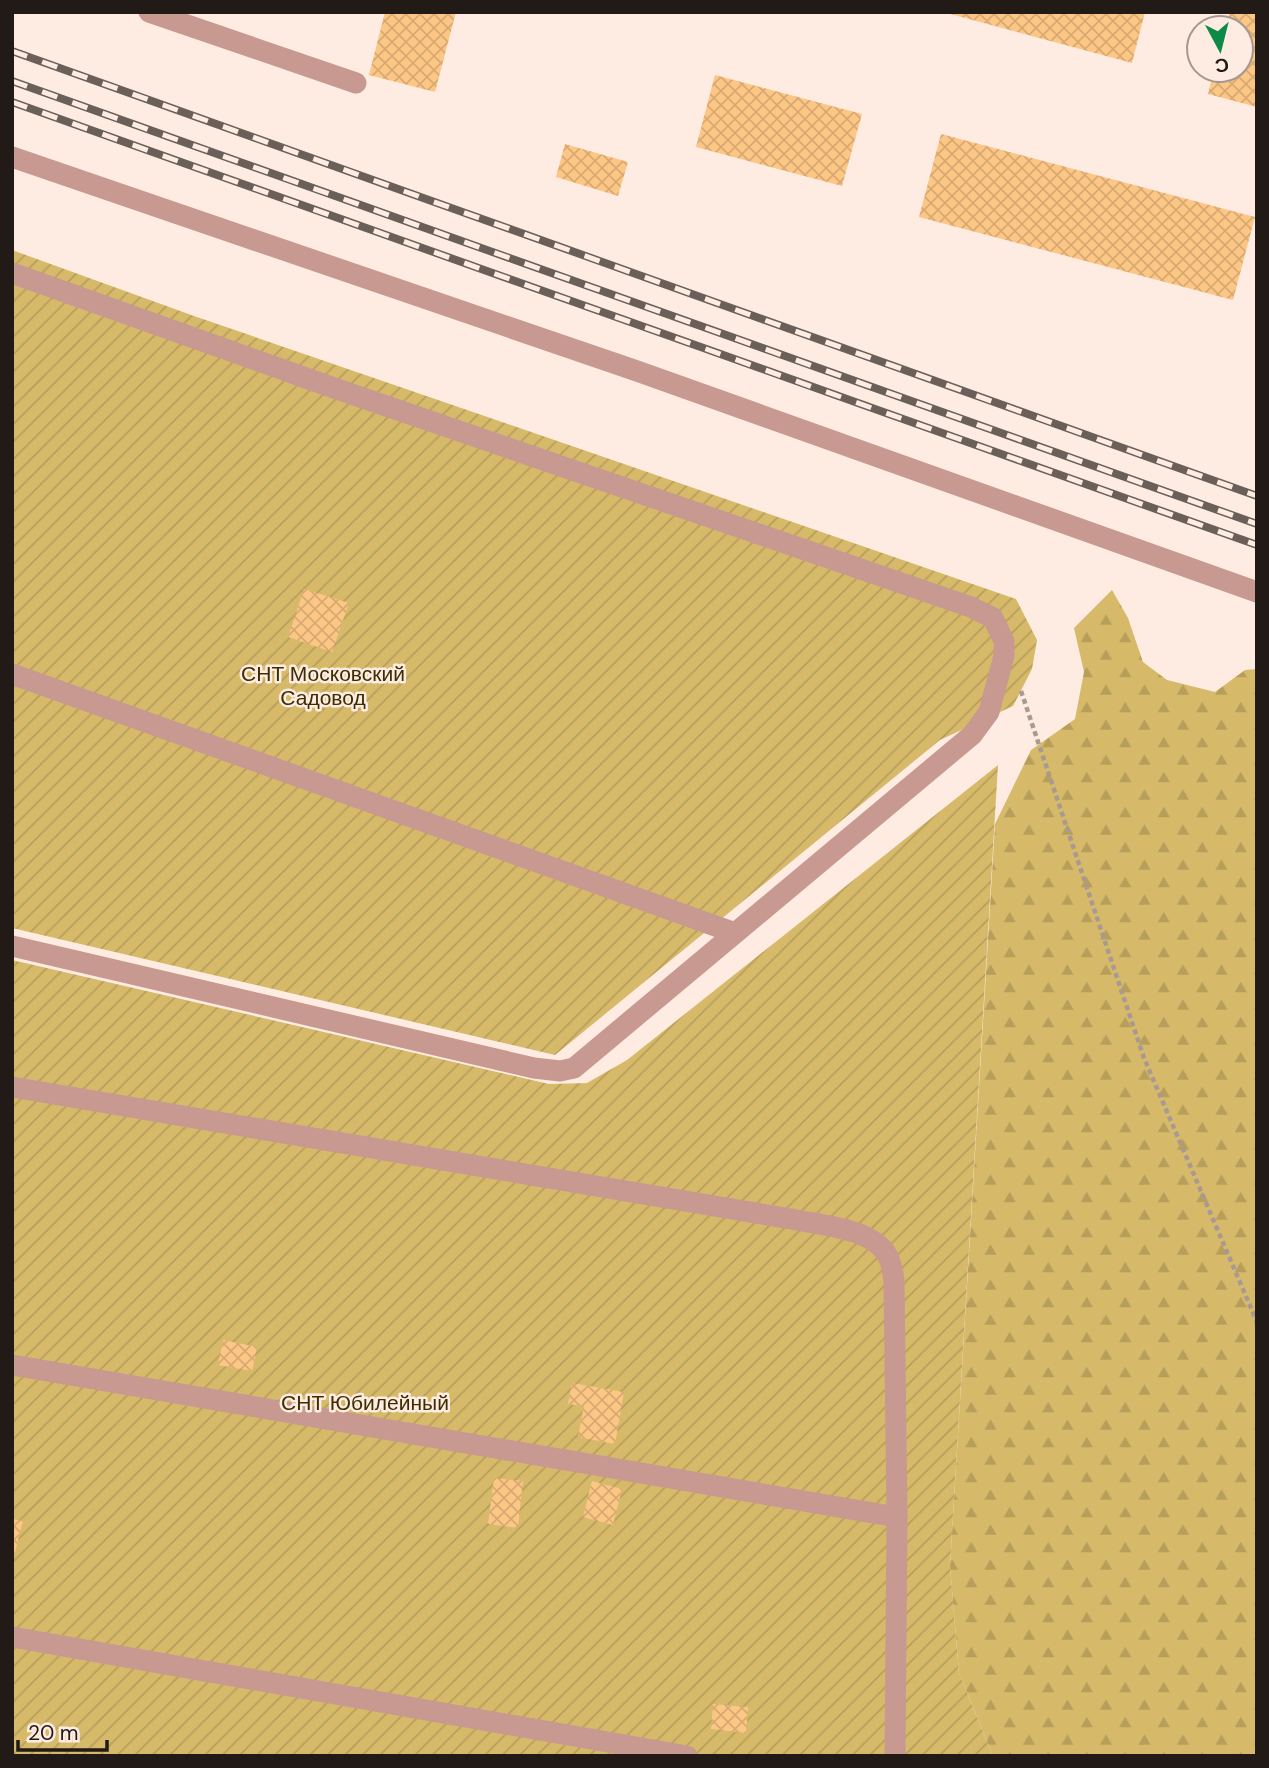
<svg xmlns="http://www.w3.org/2000/svg" width="1269" height="1768" font-family="'DM Sans',sans-serif">
<style>
.forest{fill:url(#forest-firs)}
.garden{fill:url(#garden-furrows)}
.building{fill:url(#building-cross-hatch)}
.lines{fill:none;stroke-linecap:round;stroke-linejoin:round}
.path{stroke:#a89a92;stroke-width:4.5;stroke-dasharray:5 3.5;stroke-linecap:butt}
.minor{stroke:#c89990;stroke-width:21}
.rail-casing{stroke:#6a5f59;stroke-width:8}
.rail{stroke:#feece2;stroke-width:5;stroke-dasharray:16;stroke-linecap:butt}
.labels{text-anchor:middle;stroke-width:5;stroke-linejoin:round;paint-order:stroke}
.park-label{font-size:21px;fill:#3c2e00;stroke:#feece2}
</style>
<defs>
<pattern id="forest-firs" width="22" height="20" patternUnits="userSpaceOnUse" patternTransform="scale(1.75)"><rect width="22" height="20" fill="#d6ba6a"/><path d="M5 1l3.5 6h-7zM16 11l3.5 6h-7z" fill="#b79f5b"/></pattern>
<pattern id="garden-furrows" width="10" height="10" patternUnits="userSpaceOnUse" patternTransform="scale(1.75)"><rect width="10" height="10" fill="#d6ba6a"/><path d="M-1 1l2-2M0 10L10 0M9 11l2-2" fill="none" stroke="#b79f5b"/></pattern>
<pattern id="building-cross-hatch" width="8" height="8" patternUnits="userSpaceOnUse" patternTransform="scale(1.75)"><rect width="8" height="8" fill="#fcc685"/><path d="M0 0l8 8M0 8l8-8" fill="none" stroke="#d8aa72"/></pattern>
</defs>
<rect width="100%" height="100%" fill="#feece2"/>
<path class="forest" d="M1112,590L1128,618L1143,662L1167,680L1215,692L1245,670L1257,669V1756H993L959,1673L950,1566L995,824L1031,750L1075,719L1084,672L1074,628Z"/>
<g class="garden">
<path d="M12,250L194,316L1016,599L1037,640L1032,669L1013,706L940,740L555,1055L12,928Z"/>
<path d="M998,765L950,1566L959,1673L993,1756H12V960L549,1084L587,1083L627,1060Z"/>
</g>
<g class="building">
<path d="M385,12H456L435,92L369,75Z"/>
<path d="M943,12H1145L1132,63Z"/>
<path d="M1230,12H1257V107L1208,94L1214,70H1241V28H1225Z"/>
<path d="M715,75L862,114L842,186L696,147Z"/>
<path d="M941,134L1255,217L1233,300L919,217Z"/>
<path d="M565,144L628,162L618,196L556,177Z"/>
<path d="M304,589L349,603L332,652L288,637Z"/>
<path d="M223,1340L257,1347L252,1371L218,1365Z"/>
<path d="M572,1383L624,1392L615,1444L578,1437L584,1406L568,1404Z"/>
<path d="M494,1478L523,1481L518,1528L488,1524Z"/>
<path d="M592,1481L622,1489L613,1525L583,1517Z"/>
<path d="M12,1519L23,1521L13,1560H12Z"/>
<path d="M713,1704L748,1707L746,1733L711,1729Z"/>
</g>
<g class="lines">
<path class="path" d="M1021,691L1144,1058L1257,1322"/>
<g class="minor">
<path d="M149,12L356,83"/>
<path d="M12,157L637,371L1257,592"/>
<path d="M12,273L334,388L971,607L993,618L1004,641V656L989,712L972,735L574,1068L560,1071L534,1068L12,946"/>
<path d="M12,674L735,933"/>
<path d="M12,1087L791,1219C820,1225 876,1228 889,1259C892,1266 893,1274 894,1281L897,1517L895,1756"/>
<path d="M12,1365L897,1517"/>
<path d="M12,1637L687,1756"/>
</g>
<defs>
<g id="rail">
<path d="M12,51L1257,496"/>
<path d="M12,81L1257,524"/>
<path d="M12,102L1257,545"/>
</g>
</defs>
<use href="#rail" class="rail-casing"/>
<use href="#rail" class="rail"/>
</g>
<g class="labels">
<g class="park-label">
<text x="323" y="681">СНТ Московский<tspan x="323" dy="24">Садовод</tspan></text>
<text x="365" y="1410">СНТ Юбилейный</text>
</g>
</g>
<rect width="1269" height="1768" fill="none" stroke="#221a16" stroke-width="28"/>
<g transform="translate(1220 49) rotate(173)"><circle r="33" fill="#feece2" stroke="#a69890" stroke-width="2"/>
<path d="M0-5L12 26L0 18L-12 26Z" fill="#0d8a46"/>
<text y="-10" font-size="19" font-weight="bold" text-anchor="middle" fill="#221a16">С</text>
</g>
<path d="M18 1740v10h89v-10" fill="none" stroke="#221a16" stroke-width="3.5"/>
<text x="28" y="1740" font-size="21" fill="#221a16" stroke="#feece2" stroke-width="5" paint-order="stroke">20 m</text>
</svg>
